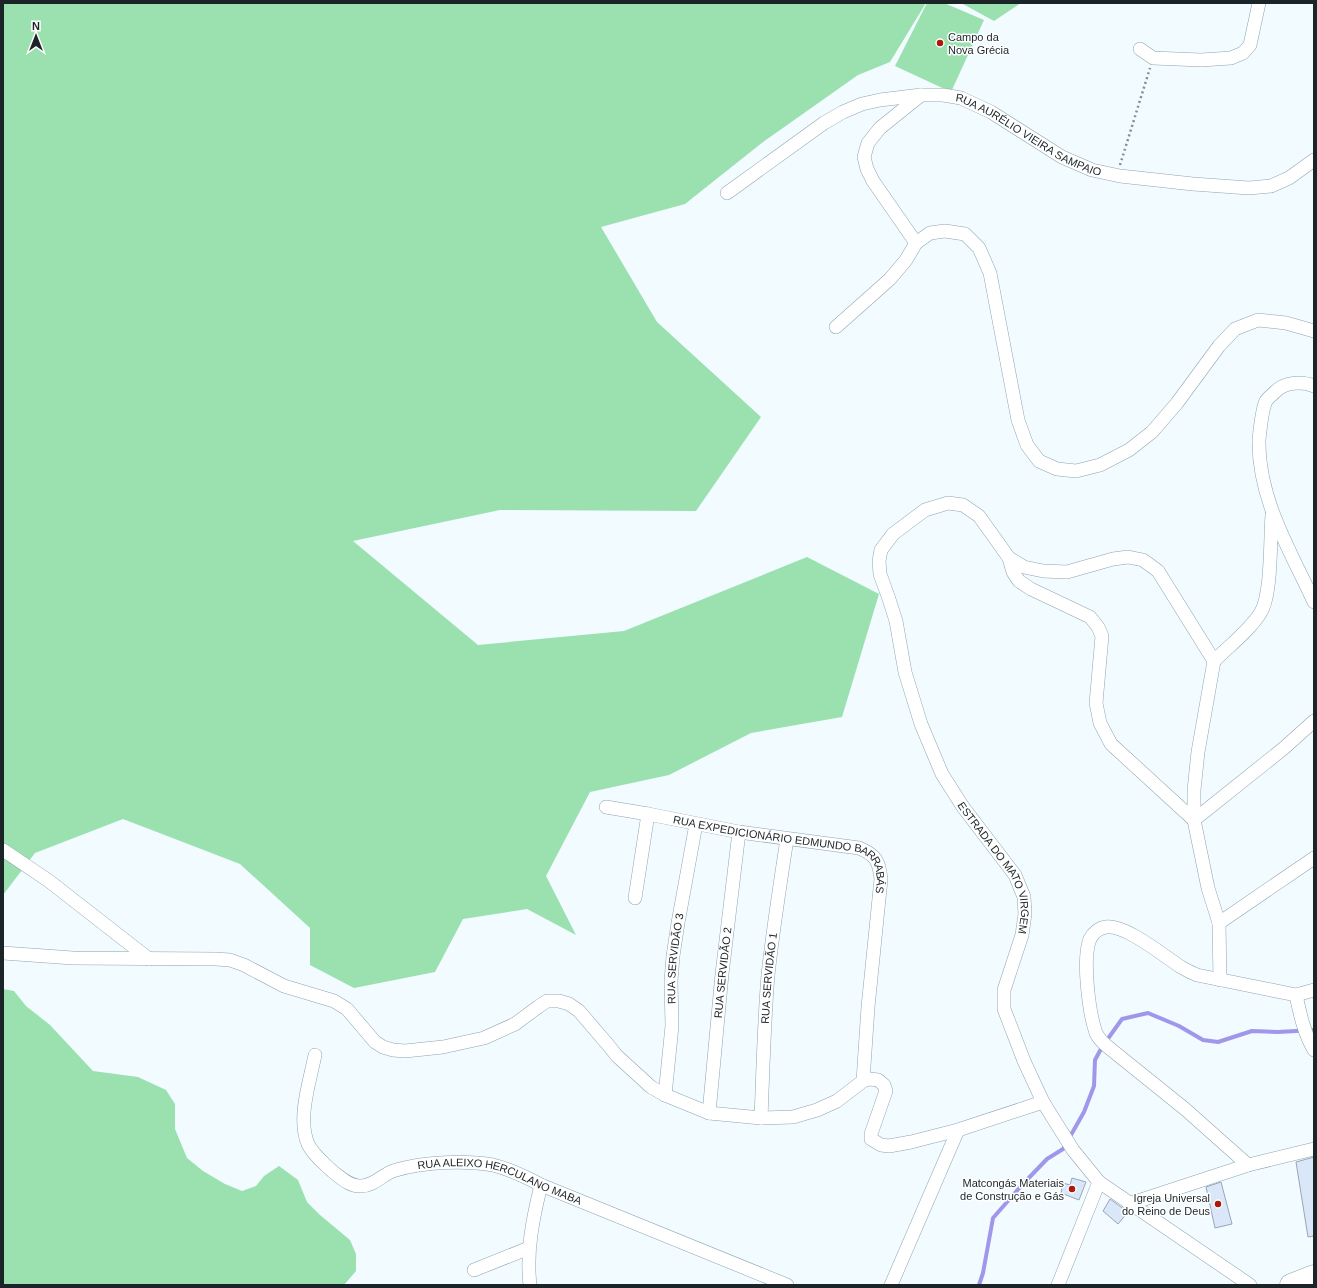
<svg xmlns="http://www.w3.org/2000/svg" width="1317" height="1288" font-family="Arial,sans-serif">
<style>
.green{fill:#9ae1af}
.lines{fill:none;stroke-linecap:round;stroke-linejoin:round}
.stream{stroke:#a197ea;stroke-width:4}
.building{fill:#d9e7f8;stroke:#9aa6b7}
.minor-casing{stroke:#8ea5ad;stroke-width:14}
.trunk-casing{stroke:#8ea5ad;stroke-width:23}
.path{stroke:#858e92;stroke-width:2.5;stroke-dasharray:2 3;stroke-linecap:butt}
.minor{stroke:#fff;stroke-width:13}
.trunk{stroke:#fff;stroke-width:22}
.poi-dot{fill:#aa1a0a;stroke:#fff;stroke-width:1.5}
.labels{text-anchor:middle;stroke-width:3;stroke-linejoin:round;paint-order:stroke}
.poi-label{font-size:11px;fill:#1b2427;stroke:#fff;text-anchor:end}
.street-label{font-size:11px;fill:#1b2427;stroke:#fff}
</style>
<rect width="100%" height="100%" fill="#f2fbff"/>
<g class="green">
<path d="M3,3H926L890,62L858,75L763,142L685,204L601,227L657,322L761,417L696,511L500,510L353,541L478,645L624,631L807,557L879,594L842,717L751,733L669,775L590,792L546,876L576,935L527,909L463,919L435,972L354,988L310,965V928L240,864L123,819L35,853L3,895Z"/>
<path d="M927,3H944L984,20L951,92L895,66Z"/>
<path d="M961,3H1021L994,21Z"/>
<path d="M3,989L14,991L26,1006L50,1025L93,1071L138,1077L166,1090L175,1104V1129L187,1158L203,1171L225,1184L242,1191L256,1186L264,1176L279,1166L298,1180L307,1202L320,1215L350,1240L356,1254V1271L344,1285H3Z"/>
</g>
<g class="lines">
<path class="stream" d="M979,1285L983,1273L993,1218L1021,1186L1047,1159L1063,1149L1084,1112L1094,1086L1095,1060L1102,1047L1122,1019L1148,1013L1179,1026L1203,1040L1218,1042L1252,1031L1278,1032L1314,1030"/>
</g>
<g class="building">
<path d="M1314,1157V1236L1308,1237L1296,1162Z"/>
<path d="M1072,1178L1086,1182L1079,1200L1061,1193L1063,1183L1070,1185Z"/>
<path d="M1221,1182L1232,1224L1215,1228L1206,1187Z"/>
<path d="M1110,1199L1128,1212L1118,1224L1103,1211Z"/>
</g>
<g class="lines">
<defs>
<g id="minor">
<path d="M1140,49L1153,58L1201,60L1231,58L1243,53L1250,45L1259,3"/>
<path d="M727,193L824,123L843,112L862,104L880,100L921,95"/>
<path id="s1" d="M916,243L873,181L867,169L864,157L868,143L880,128L921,95H943L961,98L991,112L1062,157L1092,170L1120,176L1193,184L1249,188L1271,186L1289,178L1314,160"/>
<path d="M836,327L890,279L906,260L916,243L930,233L945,231L965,234L979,248L990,273L1018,420L1027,445L1039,461L1057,469L1076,471L1100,465L1129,450L1152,432L1177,403L1219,346L1235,329L1258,320L1286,323L1314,331"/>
<path d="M1314,386C1302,381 1284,382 1275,392C1272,395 1268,398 1266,401C1262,409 1260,430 1259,440C1258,499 1290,550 1314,602"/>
<path d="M1009,558L1013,572L1019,581L1031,589L1090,617L1098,627L1102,636L1096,703L1100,723L1111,744L1194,820L1284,748L1314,721"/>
<path d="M1214,661C1228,647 1251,629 1261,612C1272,593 1270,539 1272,515"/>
<path id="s2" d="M606,807L648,814L739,832L859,848C876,855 879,861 881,879L868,1007L863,1081"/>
<path d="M3,850L49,881L149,959"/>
<path d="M635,898L648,814"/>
<path d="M1219,923L1314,858"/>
<path d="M3,953L73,958L216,959L230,960L244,965L284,986L334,1001L347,1009L375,1042L383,1047L393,1050L405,1051L443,1047L484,1038L515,1024L538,1007L547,1001H559L569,1004L579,1011L609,1046L617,1056L651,1087L665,1095L709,1113L761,1118L793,1117L817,1110L837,1101L863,1081L870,1079L878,1080L884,1085L886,1091L871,1134V1139L881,1145L889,1146L911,1142L958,1130L1043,1102"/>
<path id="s3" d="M1220,980L1219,923L1208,888L1194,820V790L1198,752L1214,661L1158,571L1143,560L1128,557L1113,559L1067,572L1043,571L1024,567L1009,558L979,516L963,505L948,503L925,510L893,534L881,550L879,561L880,574L889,599L896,621L905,672L921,724L942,774L963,807L1015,875L1024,897L1025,914L1022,935L1004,990V1009L1024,1061L1043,1102L1073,1150L1099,1182L1250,1285"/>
<path d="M1296,995C1300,1014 1304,1033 1314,1050"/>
<path id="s4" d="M315,1055C310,1081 297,1118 308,1144C313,1155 324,1163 332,1171C340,1177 350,1187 361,1186C375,1186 383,1173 396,1170C424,1162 464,1160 493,1165C509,1169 526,1177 541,1185L787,1285"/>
<path id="s5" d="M665,1095L672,1026L671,981L673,956L678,923L696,824"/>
<path id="s6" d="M709,1113L722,974L739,832"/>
<path id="s7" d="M761,1118C763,1070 764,1023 768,975C773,929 780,884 787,839"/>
<path d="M1248,1165L1185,1109L1108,1047C1103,1043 1099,1039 1096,1033C1089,1013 1082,959 1090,939C1093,933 1099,928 1106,927C1125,924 1164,956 1181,967C1186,970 1192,973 1197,975L1296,995L1314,990"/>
<path d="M1129,1204L1248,1165L1314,1149"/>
<path d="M474,1270L529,1248"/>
<path d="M530,1285C526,1251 533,1218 541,1185"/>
<path d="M891,1285L958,1130"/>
<path d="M1058,1285L1099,1182"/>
</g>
<path id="trunk" d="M1291,1285L1314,1276"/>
</defs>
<use href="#minor" class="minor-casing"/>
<use href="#trunk" class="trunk-casing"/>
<path class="path" d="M1120,165L1150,68"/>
<use href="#minor" class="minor"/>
<use href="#trunk" class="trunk"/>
</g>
<g class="poi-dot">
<circle cx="940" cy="43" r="4"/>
<circle cx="1072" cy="1189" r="4"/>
<circle cx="1218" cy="1204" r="4"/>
</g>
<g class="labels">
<g class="poi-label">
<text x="948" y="41" text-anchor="start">Campo da<tspan x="948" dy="13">Nova Grécia</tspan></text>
<text x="1064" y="1187">Matcongás Materiais<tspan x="1064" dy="13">de Construção e Gás</tspan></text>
<text x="1210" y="1202">Igreja Universal<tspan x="1210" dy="13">do Reino de Deus</tspan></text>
</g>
<g class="street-label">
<text dy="4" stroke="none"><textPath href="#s1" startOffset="305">RUA AURÉLIO VIEIRA SAMPAIO</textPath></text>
<text dy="4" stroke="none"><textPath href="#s2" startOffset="190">RUA EXPEDICIONÁRIO EDMUNDO BARRABÁS</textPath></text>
<text dy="4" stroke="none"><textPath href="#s3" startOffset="1102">ESTRADA DO MATO VIRGEM</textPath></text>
<text dy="4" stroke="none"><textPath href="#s5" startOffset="137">RUA SERVIDÃO 3</textPath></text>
<text dy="4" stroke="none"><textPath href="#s6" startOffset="141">RUA SERVIDÃO 2</textPath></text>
<text dy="4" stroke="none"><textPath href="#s7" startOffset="140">RUA SERVIDÃO 1</textPath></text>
<text dy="4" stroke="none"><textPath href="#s4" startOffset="307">RUA ALEIXO HERCULANO MABA</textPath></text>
</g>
</g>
<rect width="1317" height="1288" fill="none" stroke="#1b2427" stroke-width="8"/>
<g transform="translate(36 36)" stroke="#ffffff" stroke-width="3" paint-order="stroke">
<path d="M0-3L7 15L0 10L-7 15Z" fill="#1b2427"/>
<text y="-6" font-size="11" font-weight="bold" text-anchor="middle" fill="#1b2427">N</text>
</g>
</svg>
